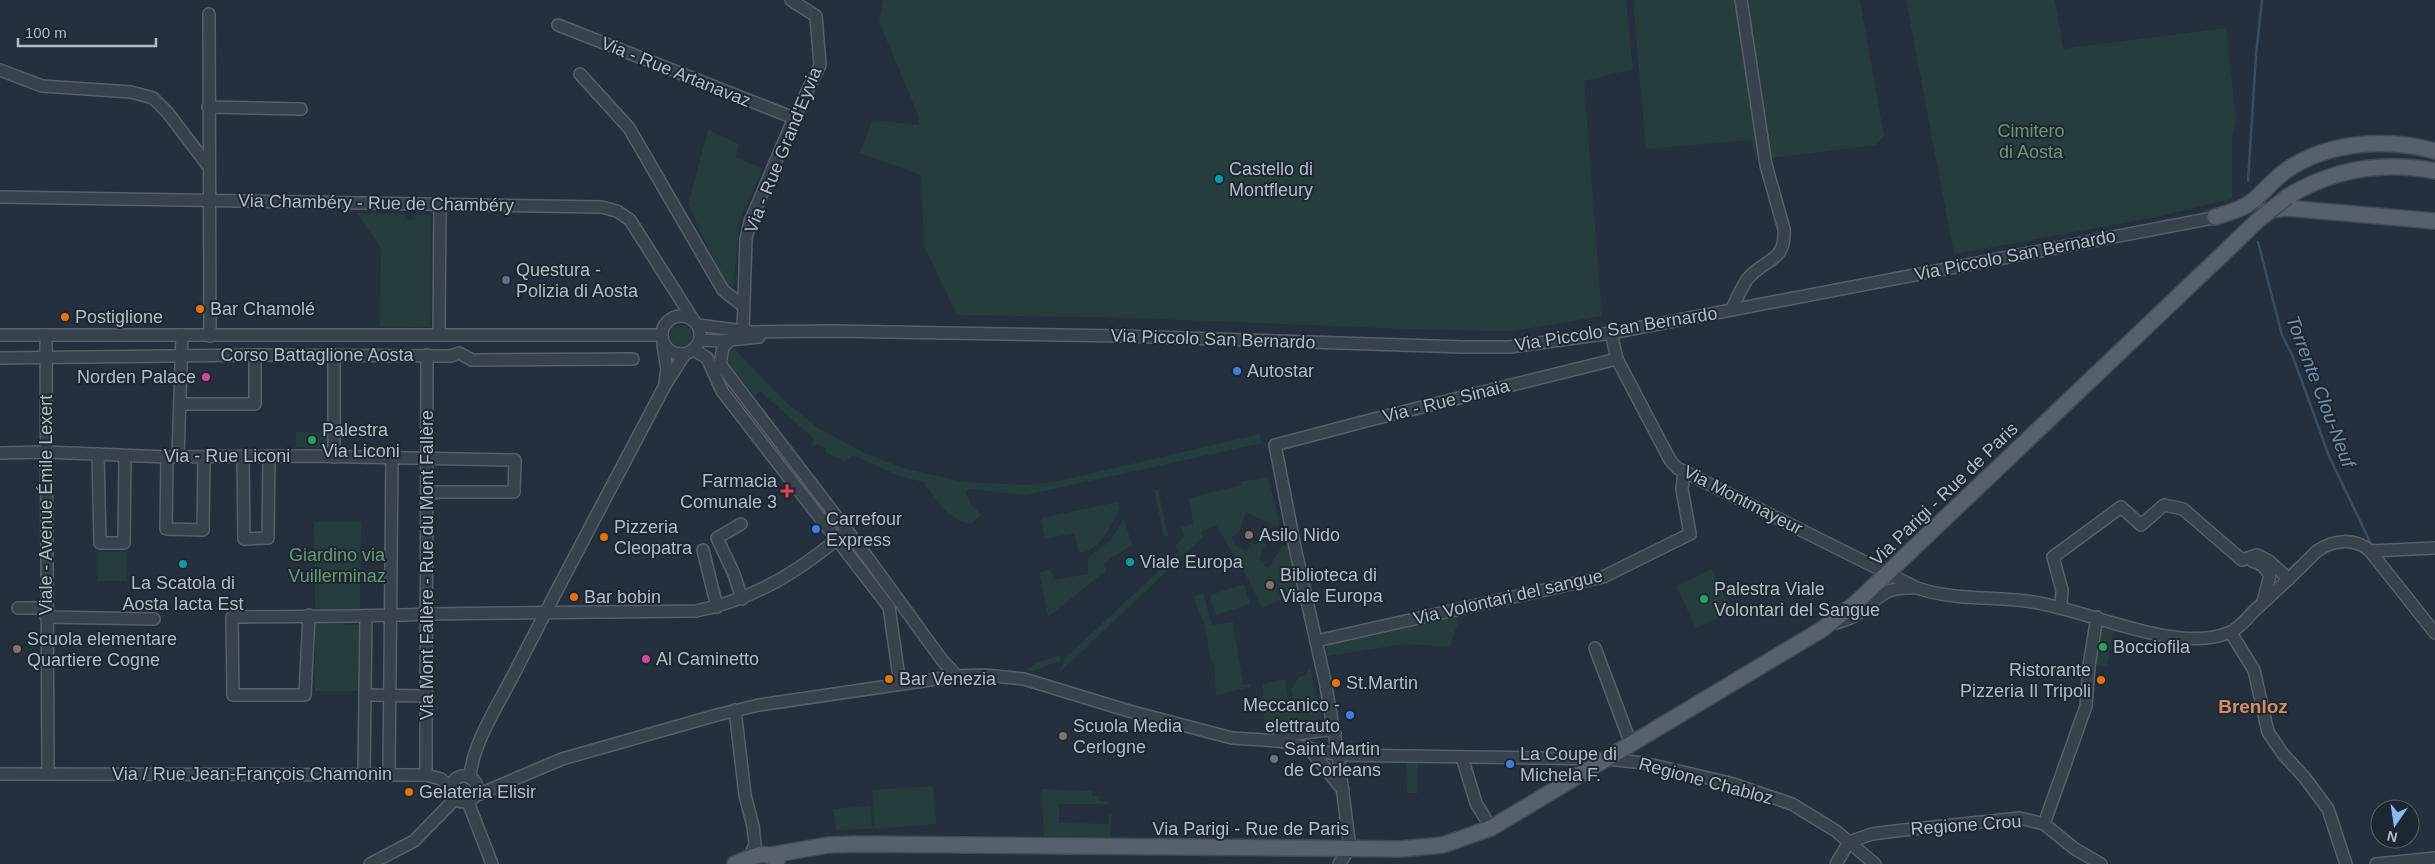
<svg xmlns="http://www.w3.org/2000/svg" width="2435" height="864" font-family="Arial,sans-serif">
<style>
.green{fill:#263d3e}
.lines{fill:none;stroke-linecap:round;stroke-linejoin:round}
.stream{stroke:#384d64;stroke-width:2.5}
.minor-casing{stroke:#56606b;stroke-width:14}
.major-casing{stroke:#414b56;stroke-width:18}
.minor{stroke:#38424d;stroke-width:11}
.major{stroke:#56616d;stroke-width:15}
.major-bridge-casing{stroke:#414b56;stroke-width:18;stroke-linecap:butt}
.major-bridge{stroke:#56616d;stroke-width:15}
.culture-dot{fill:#0f9aa8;stroke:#1d2732;stroke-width:2}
.service-dot{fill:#5c6f8a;stroke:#1d2732;stroke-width:2}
.food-dot{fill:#e8710a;stroke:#1d2732;stroke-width:2}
.shop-dot{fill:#3f7fe0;stroke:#1d2732;stroke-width:2}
.hotel-dot{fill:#d1479c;stroke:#1d2732;stroke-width:2}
.leisure-dot{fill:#2e9e5b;stroke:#1d2732;stroke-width:2}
.health-dot{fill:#e0444e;stroke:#1d2732;stroke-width:2}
.education-dot{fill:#8d6e63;stroke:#1d2732;stroke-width:2}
.worship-dot{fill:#6b7280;stroke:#1d2732;stroke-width:2}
.labels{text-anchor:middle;stroke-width:4;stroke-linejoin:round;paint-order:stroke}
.street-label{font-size:18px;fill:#b3bdc8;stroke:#1d2732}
.park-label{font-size:18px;fill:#6b9972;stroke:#1d2732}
.poi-label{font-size:18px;fill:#b3bdc8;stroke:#1d2732;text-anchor:start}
.water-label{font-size:19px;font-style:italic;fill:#748fab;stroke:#1d2732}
.neighbourhood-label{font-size:19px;font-weight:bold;fill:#d48d63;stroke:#1d2732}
</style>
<rect width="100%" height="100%" fill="#24303d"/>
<g class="green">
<path d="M883,0H1626L1633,69L1584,81L1602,316L1513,331L1432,330L1132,318L957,315L924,246L921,175L860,153L872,120L919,125V117L879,22Z"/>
<path d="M1633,0H1860L1884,136L1875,145L1757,160L1751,140L1646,149Z"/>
<path d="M1906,0H2055L2063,49L2226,28L2236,117L2232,140V199L2151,218L1954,254Z"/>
<path d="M708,130L739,144L736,158L763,168L739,222L734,284L732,287L725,282L688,205Z"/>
<path d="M357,213L405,214L406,220H414V215H431L430,327L380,326L381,248Z"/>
<circle cx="681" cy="336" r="11"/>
<path d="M733,348L786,402L818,428L863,452L902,468L964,482L1027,485L1054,482L1260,434L1262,443L1026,495L970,489L966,492L971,504L981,515L971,524L959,521L943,509L923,482L897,475L853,455L845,461L825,452L826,449L819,444L812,446L813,438L760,391L755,396L725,361L726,349Z"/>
<path d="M296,432L327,433V447H296Z"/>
<path d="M1268,477L1280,524L1277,527L1246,512L1239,533L1234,534L1231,539L1235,541V545L1246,551L1251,542L1256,545L1259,540L1266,543L1259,559L1265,562L1264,566L1269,568L1282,546L1288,545L1298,592L1262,608L1248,579L1216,525L1201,532L1203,537L1061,671L1065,658L1179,552L1175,546L1184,536L1181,527L1193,524L1189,498L1241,485V482Z"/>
<path d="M1154,490H1158L1168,536L1164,537Z"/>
<path d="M1118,502L1120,509C1111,525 1100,552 1079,553L1074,533L1045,539L1041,518Z"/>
<path d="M1124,519L1132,545L1104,563L1106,571C1085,586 1069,602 1048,616L1039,573L1050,569L1054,580L1088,574V558L1110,541Z"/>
<path d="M314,522H361L360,610L315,609Z"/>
<rect x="98" y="552" width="29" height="29"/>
<path d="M1712,569L1732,611L1696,628L1676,586Z"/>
<path d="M1244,584L1250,604L1216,615L1210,595Z"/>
<path d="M1203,593L1212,625L1233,622L1243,685L1250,684V687L1216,695L1214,664L1211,663L1205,626L1193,597Z"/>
<path d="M1460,616L1450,647L1404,644L1328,656L1326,647L1328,643L1357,636L1359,639Z"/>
<path d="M315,623L359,625L358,691H315Z"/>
<path d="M2099,628L2113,631L2107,667L2093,665Z"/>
<path d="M1059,655L1061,660L1034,671L1029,670L1034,664Z"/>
<path d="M1310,668L1322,719L1264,728L1263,684L1285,679L1290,712L1296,711L1292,689L1299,677L1305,675Z"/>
<path d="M1406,760L1418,761V793H1407Z"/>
<circle cx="464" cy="789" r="9"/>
<path d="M933,786L936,824L875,829L872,790Z"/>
<path d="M1041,789L1092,791V796H1099V801H1107V804H1059V823L1109,824V814H1111V837L1044,836Z"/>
<path d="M871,806L872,829L836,830L833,809Z"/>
</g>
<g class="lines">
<g class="stream">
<path d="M2248,181L2256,55L2262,0"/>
<path d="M2258,242L2282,335L2293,357L2329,456L2372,546"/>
</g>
<defs>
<g id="minor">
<path d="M209,14L210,336"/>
<path d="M558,25L794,118"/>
<path d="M0,70L42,86L131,92L153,98L168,113L209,167"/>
<path d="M580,74L629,128L723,290L743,306"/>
<path d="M208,107L301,109"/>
<path d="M0,197L601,207L617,211L630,220L694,321"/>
<path d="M1731,310C1737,300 1742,284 1750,276C1768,258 1786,260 1784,229L1766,165L1741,0"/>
<circle cx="681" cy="335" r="19"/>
<path d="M698,325L751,332L834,331L1120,336L1464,347H1510L1611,333L2223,216"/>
<path d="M743,331L746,239L750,222L794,118L820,65L816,16L791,0"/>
<path d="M1611,333L1617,359L1670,460L1677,468L1917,588C1955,601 1994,596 2033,602C2088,610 2176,654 2228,633C2238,630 2247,618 2254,611C2275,592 2296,572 2317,551C2333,540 2354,537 2370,551L2435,633"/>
<path d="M0,335H661"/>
<path d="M46,335L48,773"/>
<path d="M439,335L440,204"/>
<path d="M700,340L721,341L759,337"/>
<path d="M730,340L723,347L720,364L868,558L942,660L957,676"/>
<path d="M663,345L667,370L665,381"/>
<path d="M694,350L707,358L722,391L889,607L900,684"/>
<path d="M0,358L255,355L451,356L459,353L472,360L633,359"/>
<path d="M180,404H255V355"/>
<path d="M0,453L46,452L167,457L308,456L515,460L514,492H438L427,494"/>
<path d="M98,454L100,543H124L125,456"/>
<path d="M167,457L166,529L203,530L204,457"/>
<path d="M178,457L182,335"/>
<path d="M243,457L244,539L268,538L269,456"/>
<path d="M334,457V355"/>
<path d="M741,524L717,538L734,574L742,599"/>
<path d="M703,550L717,607"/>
<path d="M2370,551L2435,548"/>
<path d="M2252,561L2262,565L2270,575L2263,602"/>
<path d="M2061,606L2062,590L2053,557L2121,507L2141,525L2164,505L2183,509L2242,560L2257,555L2269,561L2289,579"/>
<path d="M18,608H46"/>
<path d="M309,615L305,695H233L232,617C297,616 362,617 427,614L696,611C756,599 801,570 847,531"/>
<path d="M46,617L154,619"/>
<path d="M1836,623C1842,621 1849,619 1854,616C1879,601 1879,587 1912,588"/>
<path d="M2231,633L2254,670L2268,732L2283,754L2305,778L2328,809L2346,864"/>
<path d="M1316,641L1603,577L1690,534L1682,489L1684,471"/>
<path d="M1595,648L1631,744"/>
<path d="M365,695L428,696"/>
<path d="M735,710L745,795L753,826L755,844L749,859"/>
<path d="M1279,736L1329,730L1335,733"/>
<path d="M1308,747L1343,790"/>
<path d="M1462,757L1476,803L1491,828"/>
<path d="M0,774L426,775L441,779L452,790"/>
<path d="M364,774L366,616"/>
<path d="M389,774L392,458"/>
<path d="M426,775L427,355"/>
<circle cx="464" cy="789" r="13"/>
<path d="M470,778C472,743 500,702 516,670C564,575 615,481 664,387L684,355"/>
<path d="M475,796L562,759L717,715L759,705L957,676L985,675L1024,679L1129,711L1232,738L1279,741L1338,755L1607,759L1644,763L1730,783L1792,804L1836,831L1875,864"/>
<path d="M468,802L492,864"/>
<path d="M2044,824L2086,706L2089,666L2097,617"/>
<path d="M1849,842L1872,834L1895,831L2020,818L2044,824L2075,849L2101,864"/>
<path d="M370,864L414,841L455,799"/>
<path d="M1339,864L1350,848L1338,755L1325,681L1296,552L1275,445L1374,419L1617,359"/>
<path d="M1836,864L1849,842"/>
<path d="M2376,864L2435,858"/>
</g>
<g id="major">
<path d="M2287,197C2333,169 2383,161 2435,171"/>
<path d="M2265,211L2286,208L2435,221"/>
<path d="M2215,217C2226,213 2241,210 2250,203C2264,193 2273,179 2287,170C2329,141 2388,138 2435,151"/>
<path d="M771,855L828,845L859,844L1400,849L1443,845L1491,828L1821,630L1857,602L2228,249"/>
<path d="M735,864C748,859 767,847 777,861"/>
</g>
</defs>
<use href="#minor" class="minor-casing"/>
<use href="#major" class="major-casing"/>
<use href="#minor" class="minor"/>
<use href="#major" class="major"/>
<defs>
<path id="major-bridge" d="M2228,249L2257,221L2287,197"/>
</defs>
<use href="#major-bridge" class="major-bridge-casing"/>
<use href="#major-bridge" class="major-bridge"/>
</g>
<g class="culture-dot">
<circle cx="1219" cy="179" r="5"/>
<circle cx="1130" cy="562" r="5"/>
<circle cx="183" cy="564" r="5"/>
</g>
<circle class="service-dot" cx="506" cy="280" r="5"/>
<g class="food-dot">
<circle cx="200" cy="309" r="5"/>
<circle cx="65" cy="317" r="5"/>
<circle cx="604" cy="537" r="5"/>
<circle cx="574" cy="597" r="5"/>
<circle cx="889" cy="679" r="5"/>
<circle cx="2101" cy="680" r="5"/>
<circle cx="1336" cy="683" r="5"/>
<circle cx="409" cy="792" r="5"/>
</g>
<g class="shop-dot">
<circle cx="1237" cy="371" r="5"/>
<circle cx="816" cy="529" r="5"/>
<circle cx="1350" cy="715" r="5"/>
<circle cx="1510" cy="764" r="5"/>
</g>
<g class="hotel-dot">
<circle cx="206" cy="377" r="5"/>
<circle cx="646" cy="659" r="5"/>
</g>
<g class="leisure-dot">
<circle cx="312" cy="440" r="5"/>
<circle cx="1704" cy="599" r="5"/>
<circle cx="2103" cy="647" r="5"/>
</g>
<path class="health-dot" d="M784.5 483.5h5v5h5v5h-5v5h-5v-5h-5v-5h5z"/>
<g class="education-dot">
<circle cx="1249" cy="535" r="5"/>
<circle cx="1270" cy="585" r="5"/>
<circle cx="17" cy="649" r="5"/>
<circle cx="1063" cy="736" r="5"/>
</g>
<circle class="worship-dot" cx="1274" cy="759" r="5"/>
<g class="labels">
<g class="street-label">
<text transform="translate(676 72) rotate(22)" y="6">Via - Rue Artanavaz</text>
<text transform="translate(783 150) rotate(-68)" y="6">Via - Rue Grand'Eyvia</text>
<text transform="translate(376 203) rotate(1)" y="6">Via Chambéry - Rue de Chambéry</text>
<text transform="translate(2015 255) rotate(-11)" y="6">Via Piccolo San Bernardo</text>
<text transform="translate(1616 329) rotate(-9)" y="6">Via Piccolo San Bernardo</text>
<text transform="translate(1213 339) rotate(2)" y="6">Via Piccolo San Bernardo</text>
<text x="317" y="361">Corso Battaglione Aosta</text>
<text transform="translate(1446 401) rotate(-14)" y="6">Via - Rue Sinaia</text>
<text x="227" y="462">Via - Rue Liconi</text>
<text transform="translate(1944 494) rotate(-44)" y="6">Via Parigi - Rue de Paris</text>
<text transform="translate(1743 500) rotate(27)" y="6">Via Montmayeur</text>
<text transform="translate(46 505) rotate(-90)" y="6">Viale - Avenue Émile Lexert</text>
<text transform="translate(427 565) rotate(-90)" y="6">Via Mont Fallère - Rue du Mont Fallère</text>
<text transform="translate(1508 597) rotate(-13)" y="6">Via Volontari del sangue</text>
<text x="252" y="780">Via / Rue Jean-François Chamonin</text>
<text transform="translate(1706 781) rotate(15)" y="6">Regione Chabloz</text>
<text transform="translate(1966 825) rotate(-4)" y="6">Regione Crou</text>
<text x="1251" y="835">Via Parigi - Rue de Paris</text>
</g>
<g class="park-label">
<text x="2031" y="137">Cimitero<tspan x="2031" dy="21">di Aosta</tspan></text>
<text x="337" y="561">Giardino via<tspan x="337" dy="21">Vuillerminaz</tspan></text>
</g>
<g class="poi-label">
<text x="1229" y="175">Castello di<tspan x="1229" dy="21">Montfleury</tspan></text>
<text x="516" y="276">Questura -<tspan x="516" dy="21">Polizia di Aosta</tspan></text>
<text x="210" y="315">Bar Chamolé</text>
<text x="75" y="323">Postiglione</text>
<text x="1247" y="377">Autostar</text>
<text x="196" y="383" text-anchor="end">Norden Palace</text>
<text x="322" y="436">Palestra<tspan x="322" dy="21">Via Liconi</tspan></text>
<text x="777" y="487" text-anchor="end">Farmacia<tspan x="777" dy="21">Comunale 3</tspan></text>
<text x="826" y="525">Carrefour<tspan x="826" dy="21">Express</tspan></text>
<text x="614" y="533">Pizzeria<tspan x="614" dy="21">Cleopatra</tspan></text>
<text x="1259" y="541">Asilo Nido</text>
<text x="1140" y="568">Viale Europa</text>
<text x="1280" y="581">Biblioteca di<tspan x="1280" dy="21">Viale Europa</tspan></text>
<text x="183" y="589" text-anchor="middle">La Scatola di<tspan x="183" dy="21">Aosta Iacta Est</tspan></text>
<text x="1714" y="595">Palestra Viale<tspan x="1714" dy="21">Volontari del Sangue</tspan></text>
<text x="584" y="603">Bar bobin</text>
<text x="27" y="645">Scuola elementare<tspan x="27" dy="21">Quartiere Cogne</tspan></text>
<text x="2113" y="653">Bocciofila</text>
<text x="656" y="665">Al Caminetto</text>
<text x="2091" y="676" text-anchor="end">Ristorante<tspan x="2091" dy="21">Pizzeria Il Tripoli</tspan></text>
<text x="899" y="685">Bar Venezia</text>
<text x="1346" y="689">St.Martin</text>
<text x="1340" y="711" text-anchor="end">Meccanico -<tspan x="1340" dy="21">elettrauto</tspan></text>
<text x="1073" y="732">Scuola Media<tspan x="1073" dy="21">Cerlogne</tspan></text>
<text x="1284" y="755">Saint Martin<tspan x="1284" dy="21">de Corleans</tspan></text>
<text x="1520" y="760">La Coupe di<tspan x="1520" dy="21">Michela F.</tspan></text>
<text x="419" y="798">Gelateria Elisir</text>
</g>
<g class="water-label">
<text transform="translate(2321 391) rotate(69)" y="7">Torrente Clou-Neuf</text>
</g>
<g class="neighbourhood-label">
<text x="2253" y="713">Brenloz</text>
</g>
</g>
<g transform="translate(2395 824) rotate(193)"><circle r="24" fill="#1d2732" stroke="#59636e"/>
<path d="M0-4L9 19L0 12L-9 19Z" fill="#8abbf7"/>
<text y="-8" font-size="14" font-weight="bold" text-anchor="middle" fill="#b3bdc8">N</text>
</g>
<path d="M18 38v8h138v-8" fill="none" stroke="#b3bdc8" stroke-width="2.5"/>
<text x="25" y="38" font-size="15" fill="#b3bdc8" stroke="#1d2732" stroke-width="4" paint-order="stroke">100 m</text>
</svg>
